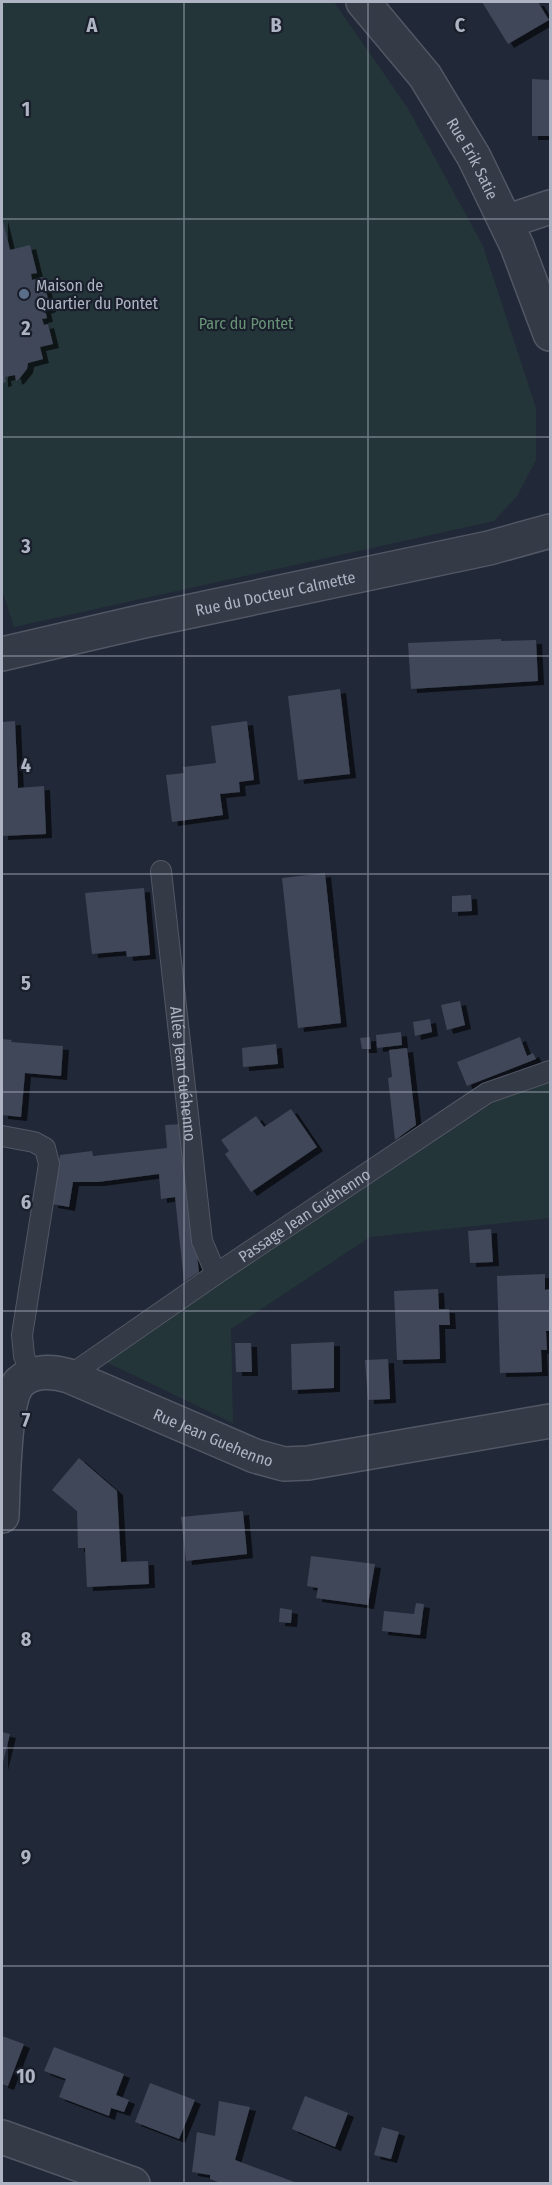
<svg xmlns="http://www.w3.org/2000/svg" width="552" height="2185" font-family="'Fira Sans Condensed',sans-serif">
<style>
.green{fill:#243539}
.building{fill:#404758;filter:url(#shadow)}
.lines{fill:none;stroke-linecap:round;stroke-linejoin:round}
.service-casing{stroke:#525765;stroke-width:22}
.minor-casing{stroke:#525765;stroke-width:36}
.service{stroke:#353a47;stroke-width:20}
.minor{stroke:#353a47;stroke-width:33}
.grid{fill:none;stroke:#afb4c4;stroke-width:1.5;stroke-opacity:0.55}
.service-dot{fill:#5c6f8a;stroke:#1a1f2c;stroke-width:2}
.labels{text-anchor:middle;stroke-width:4.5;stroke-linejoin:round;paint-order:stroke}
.street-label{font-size:16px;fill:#afb4c4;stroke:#1a1f2c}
.poi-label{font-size:16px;fill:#afb4c4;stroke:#1a1f2c;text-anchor:start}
.park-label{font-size:16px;fill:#689377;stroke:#1a1f2c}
.grid-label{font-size:20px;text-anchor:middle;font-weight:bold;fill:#afb4c4;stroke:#1a1f2c;stroke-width:4.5;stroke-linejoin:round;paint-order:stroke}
</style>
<defs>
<filter id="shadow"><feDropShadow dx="6" dy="4" stdDeviation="0" flood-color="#0009"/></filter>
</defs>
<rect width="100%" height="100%" fill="#212837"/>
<g class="green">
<path d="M2,2H334L407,107L483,246L536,408V460L517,496L494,521L14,627L2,590Z"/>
<path d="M550,1082V1218L370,1237L231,1329L233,1423L104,1361L496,1101Z"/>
</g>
<g class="building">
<path d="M482,2H538L549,20L508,44Z"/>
<path d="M532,79L550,80V136H532Z"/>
<path d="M2,217L10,250L30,245L37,273L31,274L32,280L43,277L50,308L45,310L47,318L42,319L44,325L48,324L53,344L40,347L43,359L28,363L27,369L19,379L16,381L15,375L5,377L6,382L2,383Z"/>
<path d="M501,639V641L536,640L538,681L411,689L408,643Z"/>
<path d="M340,689L350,774L298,780L288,696Z"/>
<path d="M15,721L18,788L44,786L46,834L2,836V722Z"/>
<path d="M247,721L254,780L239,782L240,792L220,794L223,815L172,822L166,775L184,773L183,767L216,763L211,726Z"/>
<path d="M325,873L341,1023L298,1028L282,878Z"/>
<path d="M144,888L150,955L127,957L126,951L92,954L85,893Z"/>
<path d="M471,895L472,911L452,912V896Z"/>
<path d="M460,1001L465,1025L447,1030L441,1005Z"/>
<path d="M430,1019L432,1032L415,1036L413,1022Z"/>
<path d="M401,1032L402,1045L377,1048L376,1035Z"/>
<path d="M370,1037L371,1049H362L360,1038Z"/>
<path d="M520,1037L527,1056L533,1053L536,1059L467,1086L457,1062Z"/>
<path d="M2,1039L12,1040L11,1042L63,1046L61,1076L25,1073L21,1117L2,1115Z"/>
<path d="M276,1044L278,1064L243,1067L242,1048Z"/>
<path d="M407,1048L416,1125L395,1140L388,1078L392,1077L389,1050Z"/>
<path d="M291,1109L317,1147L251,1192L225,1154L229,1151L221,1140L256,1116L264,1127Z"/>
<path d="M183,1124L199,1272L184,1282L175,1197L161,1199L159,1174L98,1182H73L69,1207L52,1204L60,1155L92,1151L93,1156L167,1148L165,1125Z"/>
<path d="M491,1229L493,1262L470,1263L468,1231Z"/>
<path d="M545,1274V1290L550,1289V1331H546L547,1350H541L542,1372L500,1373L497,1276Z"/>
<path d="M438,1289L439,1309H449L450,1325H439L440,1359L397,1360L394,1291Z"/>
<path d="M334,1342V1388L292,1390L291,1344Z"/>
<path d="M235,1343H251L252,1372H236Z"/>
<path d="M388,1359L390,1399L368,1400L365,1360Z"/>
<path d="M79,1458L117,1491L121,1562L148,1561L149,1584L87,1587L85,1548H78L77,1511L52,1490Z"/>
<path d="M243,1511L247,1554L186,1561L181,1517Z"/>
<path d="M311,1556L375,1564L368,1605L316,1598L318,1588L307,1586Z"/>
<path d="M416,1603L424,1604L420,1635L382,1631L384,1611L414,1614Z"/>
<path d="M280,1608L292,1610L291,1623L279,1622Z"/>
<path d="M2,1732L10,1734L2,1766Z"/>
<path d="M2,2036L24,2044L8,2086L2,2084Z"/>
<path d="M54,2047L124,2074L116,2095L129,2100L124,2112L111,2108L109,2116L59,2097L66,2079L44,2071Z"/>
<path d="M150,2083L195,2100L179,2139L135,2122Z"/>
<path d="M305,2096L348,2113L335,2147L292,2129Z"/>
<path d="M219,2101L250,2107L235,2160L300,2184H223L210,2179V2175L192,2172L197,2132L215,2136Z"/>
<path d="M382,2127L399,2132L391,2159L374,2155Z"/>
</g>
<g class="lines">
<defs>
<g id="service">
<path id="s1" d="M161,871L202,1241L216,1274"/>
<path d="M2,1136L34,1142L45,1148L49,1164L22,1335L24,1356L31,1375"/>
<path id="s2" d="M69,1376L216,1274L487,1093L550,1071"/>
</g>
<g id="minor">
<path id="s3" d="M363,2L425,76L474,157L517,246L550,334"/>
<path d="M506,222L550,207"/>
<path id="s4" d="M2,654L144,621L489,548L550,531"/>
<path id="s5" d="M2,1516C3,1490 4,1398 20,1382C33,1370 53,1371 69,1376L255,1456L284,1464L308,1463L550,1421"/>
<path d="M2,2137L133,2184"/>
</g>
</defs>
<use href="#service" class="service-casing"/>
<use href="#minor" class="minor-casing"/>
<use href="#service" class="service"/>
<use href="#minor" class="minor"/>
</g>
<path class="grid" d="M184,2V2184M368,2V2184M2,219H550M2,437H550M2,656H550M2,874H550M2,1092H550M2,1311H550M2,1530H550M2,1748H550M2,1966H550"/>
<circle class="service-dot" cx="24" cy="294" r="6"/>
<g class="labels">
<g class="street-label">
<text dy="6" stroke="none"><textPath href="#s3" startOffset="192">Rue Erik Satie</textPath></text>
<text dy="6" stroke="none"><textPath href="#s4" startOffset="280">Rue du Docteur Calmette</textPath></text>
<text dy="6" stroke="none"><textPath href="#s1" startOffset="204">Allée Jean Guéhenno</textPath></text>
<text dy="6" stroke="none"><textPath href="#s2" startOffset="285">Passage Jean Guéhenno</textPath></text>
<text dy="6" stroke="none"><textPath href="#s5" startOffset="345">Rue Jean Guehenno</textPath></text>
</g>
<g class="poi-label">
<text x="36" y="291">Maison de<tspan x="36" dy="18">Quartier du Pontet</tspan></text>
</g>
<g class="park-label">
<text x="246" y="329">Parc du Pontet</text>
</g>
</g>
<g class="grid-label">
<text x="92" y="32">A</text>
<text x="276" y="32">B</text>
<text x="460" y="32">C</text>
<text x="26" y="116">1</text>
<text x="26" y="335">2</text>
<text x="26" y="553">3</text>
<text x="26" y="772">4</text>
<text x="26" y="990">5</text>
<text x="26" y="1209">6</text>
<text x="26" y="1427">7</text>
<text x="26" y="1646">8</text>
<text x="26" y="1864">9</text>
<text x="26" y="2083">10</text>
</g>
<rect width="552" height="2185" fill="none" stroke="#afb4c4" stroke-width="6"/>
</svg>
